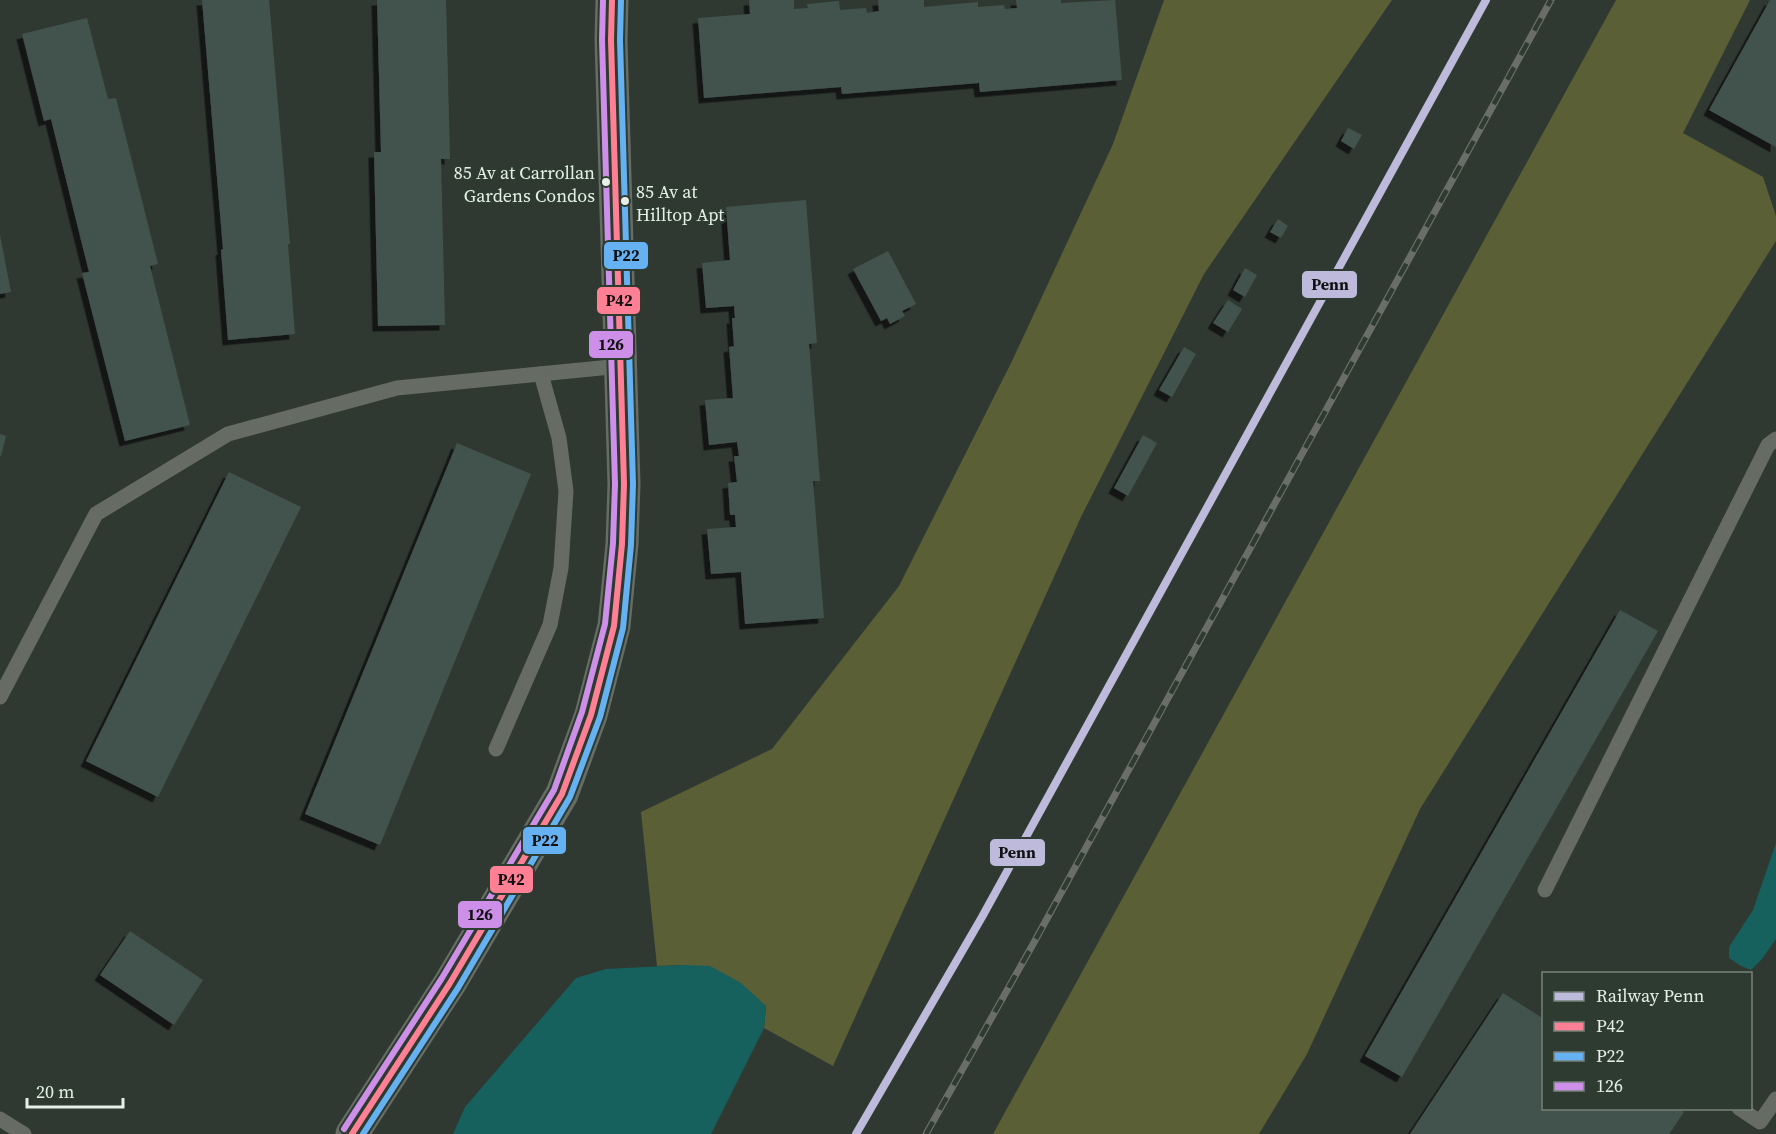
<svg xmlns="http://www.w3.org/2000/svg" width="1776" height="1134" font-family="'Source Serif 4',serif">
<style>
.green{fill:#5a5f36}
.water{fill:#16605e}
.building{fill:#43534d;filter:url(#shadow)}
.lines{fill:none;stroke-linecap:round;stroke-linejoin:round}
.lane{stroke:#666b63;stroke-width:15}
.secondary{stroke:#676d65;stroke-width:33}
.rail-casing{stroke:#696e68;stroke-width:7}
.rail{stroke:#2d3b31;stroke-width:4.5;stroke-dasharray:14;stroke-linecap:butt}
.bus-1-casing{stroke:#2d3b31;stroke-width:10}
.bus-2-casing{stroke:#2d3b31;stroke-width:10}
.bus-3-casing{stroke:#2d3b31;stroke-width:10}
.bus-1{stroke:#ff8094;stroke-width:6}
.bus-2{stroke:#66b1f2;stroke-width:6}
.bus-3{stroke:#ce8fe9;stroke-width:6}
.rail-1-casing{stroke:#2d3b31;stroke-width:12}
.rail-1{stroke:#bdbadc;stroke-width:8}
.bus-dot{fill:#e6efe8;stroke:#2d3b31;stroke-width:2}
.labels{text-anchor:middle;stroke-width:5;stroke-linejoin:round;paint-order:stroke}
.bus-label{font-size:18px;fill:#e6efe8;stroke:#2d3b31;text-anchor:end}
.line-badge{stroke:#2d3b31;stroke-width:2}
.pale-badge-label{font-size:16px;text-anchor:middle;font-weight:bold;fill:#111}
</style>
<defs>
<filter id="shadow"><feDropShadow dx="-5.5" dy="5.5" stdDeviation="0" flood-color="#0009"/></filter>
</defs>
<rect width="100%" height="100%" fill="#303832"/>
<g class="green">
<path d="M1164,0H1392L1204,274L1081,517L833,1066L764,1028L766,1006L685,965L657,966L641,812L772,749L899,586L1012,361L1113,144Z"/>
<path d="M1616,0H1750L1683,133L1763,177L1776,216V241L1420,809L1307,1054L1259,1134H993Z"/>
</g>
<g class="water">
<path d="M1776,843V939L1762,959L1751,970L1741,966L1729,958V947L1753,910Z"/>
<path d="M685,965L710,966L741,983L766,1006L764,1028L711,1134H453L465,1107L576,978L606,969Z"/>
</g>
<g class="building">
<path d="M202,0H269L290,244H288L295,334L228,340L221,250L223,249Z"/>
<path d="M377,0H446L450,159H441L445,325L378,326L374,152H381Z"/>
<path d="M749,0H794V9L808,8L807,4L839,1L840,10L866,8L867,13L879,11L878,0H924V7L978,2V7L1004,5L1005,9L1017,8L1016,0H1061V3L1115,0L1122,80L980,92L979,83L842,94L841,87L704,98L698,18L750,14Z"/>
<path d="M1770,0H1776V147L1709,110Z"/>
<path d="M87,18L108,99L116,98L136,177L158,264L150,266L190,425L125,441L82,273L89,272L81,240L51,119L44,121L22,34Z"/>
<path d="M1348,128L1362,135L1354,149L1341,141Z"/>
<path d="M806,200L817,343L809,344L820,481H813L824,618L745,624L741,572L711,574L707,529L736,527L735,515H730L728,483L737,482L734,456H739L737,442L709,445L705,400L733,398L729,347L734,346L732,318H735L734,306L706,308L702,263L730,260L726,207Z"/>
<path d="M1278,219L1288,226L1281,238L1270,232Z"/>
<path d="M0,235L11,292L0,294Z"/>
<path d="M888,251L916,304L902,311L905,316L890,324L887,318L881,321L853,269Z"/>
<path d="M1245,268L1257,275L1245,297L1233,290Z"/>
<path d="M1228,300L1242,309L1228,332L1213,323Z"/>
<path d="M1184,347L1196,354L1172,397L1159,390Z"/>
<path d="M0,434L6,436L1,456H0Z"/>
<path d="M1143,435L1157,443L1128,496L1114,488Z"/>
<path d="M457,443L531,474L380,845L305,814Z"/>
<path d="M229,472L301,507L158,797L86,761Z"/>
<path d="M1620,610L1658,631L1402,1077L1365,1056Z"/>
<path d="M130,931L203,980L174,1025L100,975Z"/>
<path d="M1503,993L1544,1019V1108H1679L1684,1112L1669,1134H1410Z"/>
</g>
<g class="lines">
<g class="lane">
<path d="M0,697L96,514L228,434L397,388L621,366"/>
<path d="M496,749L550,625L561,568L566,491L559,438L541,374"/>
<path d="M1545,890L1768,445L1776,439"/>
<path d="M1739,1108L1760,1122L1776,1099"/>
<path d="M0,1119L24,1134"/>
</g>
<path class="secondary" d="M352,1134L450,983L562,794L591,715L614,626L622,544L624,484L611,40L612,0"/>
<defs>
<path id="rail" d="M926,1134L1032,946L1551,0"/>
</defs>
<use href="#rail" class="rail-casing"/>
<use href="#rail" class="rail"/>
<defs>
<path id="bus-1" d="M352,1134L450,983L562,794L591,715L614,626L622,544L624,484L611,40L612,0"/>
<path id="bus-2" d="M363,1134L458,988L570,797L600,717L623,628L631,545L633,484L620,40L621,0"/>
<path id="bus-3" d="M344,1129L442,978L554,790L582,712L605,624L613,543L615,484L602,40L603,0"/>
</defs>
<use href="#bus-1" class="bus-1-casing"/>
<use href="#bus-2" class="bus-2-casing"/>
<use href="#bus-3" class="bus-3-casing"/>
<use href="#bus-1" class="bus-1"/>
<use href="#bus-2" class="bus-2"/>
<use href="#bus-3" class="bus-3"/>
<defs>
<path id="rail-1" d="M856,1134L982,917L1486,0"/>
</defs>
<use href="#rail-1" class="rail-1-casing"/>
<use href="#rail-1" class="rail-1"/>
</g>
<g class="bus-dot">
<circle cx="606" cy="182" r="5"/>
<circle cx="625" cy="201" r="5"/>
</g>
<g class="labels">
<g class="bus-label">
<text x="595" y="179">85 Av at Carrollan<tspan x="595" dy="23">Gardens Condos</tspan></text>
<text x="636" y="198" text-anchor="start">85 Av at<tspan x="636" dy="23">Hilltop Apt</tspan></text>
</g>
</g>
<g class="line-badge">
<rect x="603" y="241" width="46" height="29" rx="6" fill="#66b1f2"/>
<rect x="1301" y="270" width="57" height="29" rx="6" fill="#bdbadc"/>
<rect x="596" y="286" width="45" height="29" rx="6" fill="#ff8094"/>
<rect x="588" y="330" width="46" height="29" rx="6" fill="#ce8fe9"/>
<rect x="522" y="826" width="45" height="29" rx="6" fill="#66b1f2"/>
<rect x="989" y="838" width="57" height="29" rx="6" fill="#bdbadc"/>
<rect x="489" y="865" width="45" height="29" rx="6" fill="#ff8094"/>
<rect x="457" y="900" width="46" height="29" rx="6" fill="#ce8fe9"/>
</g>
<g class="pale-badge-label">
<text x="626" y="261">P22</text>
<text x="1330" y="290">Penn</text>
<text x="619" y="306">P42</text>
<text x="611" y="350">126</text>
<text x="545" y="846">P22</text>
<text x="1017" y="858">Penn</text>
<text x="511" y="885">P42</text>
<text x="480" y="920">126</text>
</g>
<rect x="1542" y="972" width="210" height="138" fill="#2d3b31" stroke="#77837a" stroke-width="1.5"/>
<rect x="1554" y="992" width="30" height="9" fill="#bdbadc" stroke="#77837a" stroke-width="1.5"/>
<text x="1596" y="1002" font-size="18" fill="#e6efe8">Railway Penn</text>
<rect x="1554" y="1022" width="30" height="9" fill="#ff8094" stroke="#77837a" stroke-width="1.5"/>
<text x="1596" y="1032" font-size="18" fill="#e6efe8">P42</text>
<rect x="1554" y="1052" width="30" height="9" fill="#66b1f2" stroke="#77837a" stroke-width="1.5"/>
<text x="1596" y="1062" font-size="18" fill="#e6efe8">P22</text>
<rect x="1554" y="1082" width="30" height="9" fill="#ce8fe9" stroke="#77837a" stroke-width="1.5"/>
<text x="1596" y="1092" font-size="18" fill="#e6efe8">126</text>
<path d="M27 1098v9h96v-9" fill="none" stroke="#e6efe8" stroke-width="3"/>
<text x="36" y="1098" font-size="18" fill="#e6efe8" stroke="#2d3b31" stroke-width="4.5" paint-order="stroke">20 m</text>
</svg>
